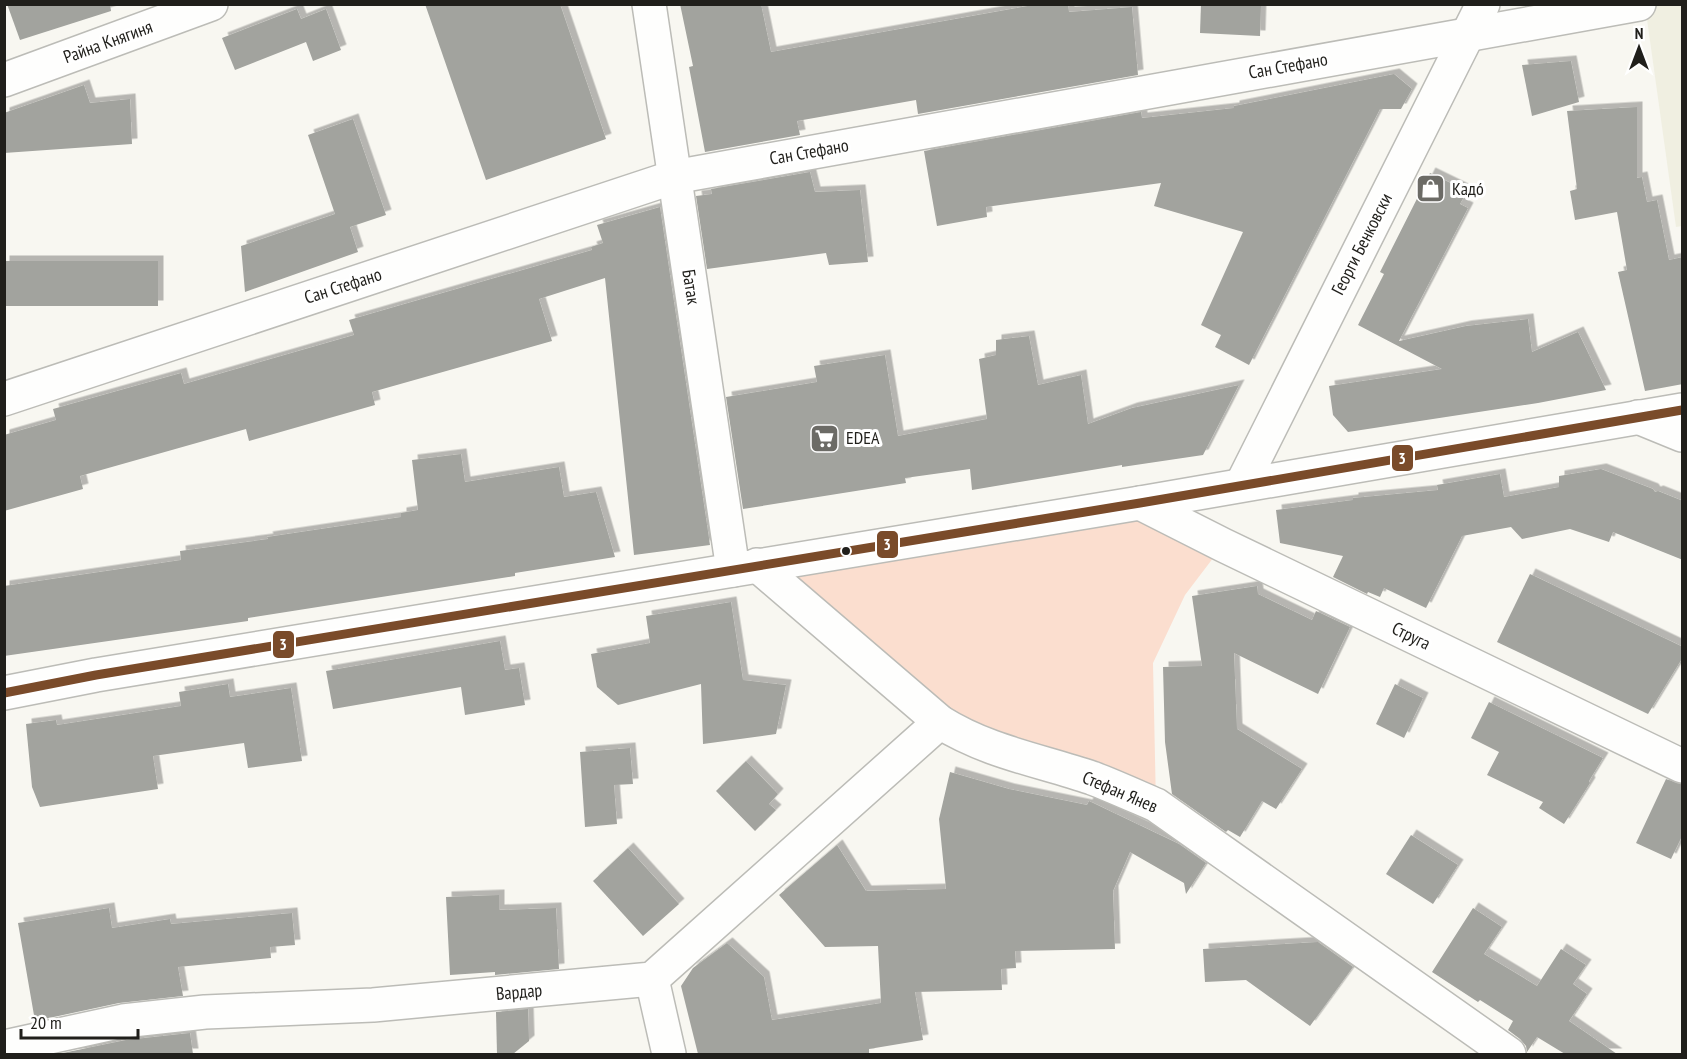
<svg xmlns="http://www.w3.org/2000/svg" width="1687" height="1059" font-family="'PT Sans Narrow',sans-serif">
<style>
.built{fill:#f0efe1}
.green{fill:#fbdecf}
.building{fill:#a2a39e;filter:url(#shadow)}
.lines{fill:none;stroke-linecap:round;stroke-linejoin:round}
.minor-casing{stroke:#bcbcb7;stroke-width:36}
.tertiary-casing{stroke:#bcbcb7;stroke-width:36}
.minor{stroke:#fefefd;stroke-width:33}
.tertiary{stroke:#fefefd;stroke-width:33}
.bus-1-casing{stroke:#fff;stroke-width:14}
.bus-1{stroke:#7a4b2a;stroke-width:9}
.bus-dot{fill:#201f1b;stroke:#fff;stroke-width:2}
.labels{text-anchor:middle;stroke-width:6;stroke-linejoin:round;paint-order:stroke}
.street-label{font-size:18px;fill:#201f1b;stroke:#fff}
.poi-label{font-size:18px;fill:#201f1b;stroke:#fff;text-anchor:start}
.line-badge{stroke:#fff;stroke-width:2}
.badge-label{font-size:16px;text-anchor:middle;font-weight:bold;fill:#fff}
</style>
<defs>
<filter id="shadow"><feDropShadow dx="5.5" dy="-5.5" stdDeviation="0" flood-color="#0004"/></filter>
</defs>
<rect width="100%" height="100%" fill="#f8f7f1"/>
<path class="built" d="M1645,5H1682V226L1676,227Z"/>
<path class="green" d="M1140,503L1223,545L1185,595L1153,663L1156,805L961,735L757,565Z"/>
<g class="building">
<path d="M7,4H110L111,11L20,40Z"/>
<path d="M425,4H560L606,139L486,180Z"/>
<path d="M680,4H761L771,52L1039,4H1068L1069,12L1132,7L1138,75L918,114L916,100L797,121L800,135L705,152L689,67L693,66Z"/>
<path d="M1201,4H1261L1260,36L1200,33Z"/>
<path d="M297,9L301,19L326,9L341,50L313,61L306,42L235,70L222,38Z"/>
<path d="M1571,61L1579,102L1532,116L1522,65Z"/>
<path d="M1394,74L1412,89L1401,109H1380L1249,365L1215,347L1221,335L1201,325L1243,232L1154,206L1161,183L986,207L987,217L937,226L924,151L1141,112L1142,118L1234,108V106Z"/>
<path d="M84,85L90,103L130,99L132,144L4,153V113Z"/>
<path d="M1637,107V178L1642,177L1647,202L1657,200L1669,260L1683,257V384L1645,391L1618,272L1627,270L1617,212L1575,220L1570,191L1577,189L1567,111Z"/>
<path d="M353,119L386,215L350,227L358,252L245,292L241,246L335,214L308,135Z"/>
<path d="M810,172L815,192L860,190L868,262L829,265L826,253L707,269L696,196L712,194L711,189Z"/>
<path d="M1430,173L1467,191L1460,204L1468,208L1399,341L1466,326L1528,319L1532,352L1578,332L1606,390L1538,403L1348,432L1333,415L1329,386L1442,369L1358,325L1384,274L1380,272Z"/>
<path d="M660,207L710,545L634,555L605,278L539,299L552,341L372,392L375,405L249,441L246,429L80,476L83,489L4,511V435L56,420L53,409L181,373L184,384L354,335L349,320L592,250L591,247L603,243L597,225Z"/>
<rect x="4" y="261" width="154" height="45"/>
<path d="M1029,336L1038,385L1081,375L1088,424L1132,408L1239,385L1203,455L1122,467V465L972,490L970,469L905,478L906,483L743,509L726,397L817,382L814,366L885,355L898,436L987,419L979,359L996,355V340Z"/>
<path d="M461,454L465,482L559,467L564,497L596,492L615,557L515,573V576L248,618V621L4,656V586L181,560L180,551L268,539L267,537L401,517V513L418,510L412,460Z"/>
<path d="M1601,469L1653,489L1655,492L1658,491L1683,501V560L1613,532L1609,542L1570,529L1522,539L1511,527L1462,536L1426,608L1384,588L1380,597L1368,592L1367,594L1333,577L1343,556L1280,543L1276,510L1353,500V498L1438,490L1437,485L1500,474L1504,497L1559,487V476Z"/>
<path d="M1530,574L1683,647V657L1648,714L1497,642Z"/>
<path d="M1257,586L1258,594L1312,620L1316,611L1350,627L1318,694L1234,653L1237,729L1302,769L1276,809L1262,801L1240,837L1228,830L1226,832L1172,794L1165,742L1163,667L1202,666L1192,596Z"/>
<path d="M731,602L743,680L786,685L776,734L703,744L701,684L618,705L597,687L591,654L650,643L646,616Z"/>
<path d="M500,641L505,670L519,668L525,705L465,715L461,687L333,709L326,671Z"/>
<path d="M228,684L230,697L291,688L302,761L248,768L244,743L153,756L158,789L40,807L32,787L26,724L56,720L57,725L181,706L179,692Z"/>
<path d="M1395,684L1423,698L1404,738L1376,724Z"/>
<path d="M1489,702L1603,758L1589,781L1590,783L1564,824L1539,808L1543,802L1487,775L1499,752L1471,738Z"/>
<path d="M630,748L633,784L614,785L617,824L585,827L580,752Z"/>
<path d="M746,761L778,794L769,804L776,810L755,831L716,791Z"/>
<path d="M950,772L1009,789L1087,805L1089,801L1179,844L1206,863L1186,894L1184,883L1130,852L1113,891L1115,949L1015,951L1016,968L1001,969L1002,990L915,992L923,1040L869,1049V1054H698L681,986L693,968L727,943L764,977L772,1020L881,1003L878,946L825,947L779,895L837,845L866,891L946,889L939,819Z"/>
<path d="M1666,779L1683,785V834L1671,859L1636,843Z"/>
<path d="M1411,835L1458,865L1433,904L1386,874Z"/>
<path d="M628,848L679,904L643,936L593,881Z"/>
<path d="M499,895V910L556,908L559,969L495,975V972L450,975L446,897Z"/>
<path d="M109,908L112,928L170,919L171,924L292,913L295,945L270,947L271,958L178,967L183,996L119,1003L35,1021L18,923Z"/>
<path d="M1473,908L1502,927L1484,954L1537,986L1561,949L1586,965L1573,984L1587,994L1569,1021L1617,1054H1565L1537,1037L1527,1052L1526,1046L1520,1039L1508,1030L1513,1021L1480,1000L1478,1002L1432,972Z"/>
<path d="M1318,942L1353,967L1310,1026L1246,980L1205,982L1203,949Z"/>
<path d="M528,1009L529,1041L513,1054H497L496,1012Z"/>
<path d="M190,1033L193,1054H58L126,1040Z"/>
</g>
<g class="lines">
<defs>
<g id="minor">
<path d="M649,4L733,570"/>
<path d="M4,80L211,4"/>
<path d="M4,399L674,177L1639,4"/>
<path d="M1638,417L1682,435"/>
<path d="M1242,484L1483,4"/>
<path d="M1140,503L1223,545L1682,766"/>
<path d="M757,565L940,722C988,752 1039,760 1092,778C1113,786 1135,796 1156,805L1509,1054"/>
<path d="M652,979L669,1054"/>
<path d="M4,1047L123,1021L205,1012L373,1005L652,979L940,722"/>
</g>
<path id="tertiary" d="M4,693L96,675L1140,503L1682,410"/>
</defs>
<use href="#minor" class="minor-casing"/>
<use href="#tertiary" class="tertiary-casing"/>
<use href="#minor" class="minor"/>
<use href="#tertiary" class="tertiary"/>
<defs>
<path id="bus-1" d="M4,693L96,675L1140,503L1682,410"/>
</defs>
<use href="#bus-1" class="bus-1-casing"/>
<use href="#bus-1" class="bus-1"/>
</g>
<defs>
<symbol id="shop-square" viewBox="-11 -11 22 22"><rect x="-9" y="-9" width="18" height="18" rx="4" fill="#6c6b66" stroke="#fff"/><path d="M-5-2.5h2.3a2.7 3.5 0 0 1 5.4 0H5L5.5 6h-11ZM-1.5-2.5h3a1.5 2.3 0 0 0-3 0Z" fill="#fff"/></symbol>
<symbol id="supermarket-square" viewBox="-11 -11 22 22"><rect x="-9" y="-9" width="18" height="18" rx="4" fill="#6c6b66" stroke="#fff"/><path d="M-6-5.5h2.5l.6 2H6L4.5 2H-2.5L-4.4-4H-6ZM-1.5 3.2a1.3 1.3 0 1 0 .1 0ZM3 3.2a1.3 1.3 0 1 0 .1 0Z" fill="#fff"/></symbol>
</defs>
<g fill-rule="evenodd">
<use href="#shop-square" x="1414" y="172" width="33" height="33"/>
<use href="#supermarket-square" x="808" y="422" width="33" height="33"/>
</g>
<circle class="bus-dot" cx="846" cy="551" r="5"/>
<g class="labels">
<g class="street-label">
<text transform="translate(108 42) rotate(-20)" y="6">Райна Княгиня</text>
<text transform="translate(1288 66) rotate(-10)" y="6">Сан Стефано</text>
<text transform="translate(809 152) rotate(-10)" y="6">Сан Стефано</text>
<text transform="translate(1362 244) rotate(-63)" y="6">Георги Бенковски</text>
<text transform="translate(343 286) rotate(-18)" y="6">Сан Стефано</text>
<text transform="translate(691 287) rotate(81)" y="6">Батак</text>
<text transform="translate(1411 636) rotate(26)" y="6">Струга</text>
<text transform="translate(1120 792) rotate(23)" y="6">Стефан Янев</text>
<text transform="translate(519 992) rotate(-5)" y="6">Вардар</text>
</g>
<g class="poi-label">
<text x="1452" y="195">Кадó</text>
<text x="846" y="444">EDEA</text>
</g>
</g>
<g class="line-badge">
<rect x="1391" y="444" width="23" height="28" rx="6" fill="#7a4b2a"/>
<rect x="876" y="530" width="23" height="29" rx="6" fill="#7a4b2a"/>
<rect x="272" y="630" width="23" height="29" rx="6" fill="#7a4b2a"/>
</g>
<g class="badge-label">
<text x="1402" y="464">3</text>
<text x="887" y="550">3</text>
<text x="283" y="650">3</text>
</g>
<rect width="1687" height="1059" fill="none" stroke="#201f1b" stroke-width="12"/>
<g transform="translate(1639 48)" stroke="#ffffff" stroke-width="4.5" paint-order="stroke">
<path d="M0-4.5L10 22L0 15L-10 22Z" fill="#201f1b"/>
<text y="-9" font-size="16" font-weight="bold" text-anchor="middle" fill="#201f1b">N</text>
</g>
<path d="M21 1029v9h117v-9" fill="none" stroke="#201f1b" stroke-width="3"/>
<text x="30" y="1029" font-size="18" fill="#201f1b" stroke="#ffffff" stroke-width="4.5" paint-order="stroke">20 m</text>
</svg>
